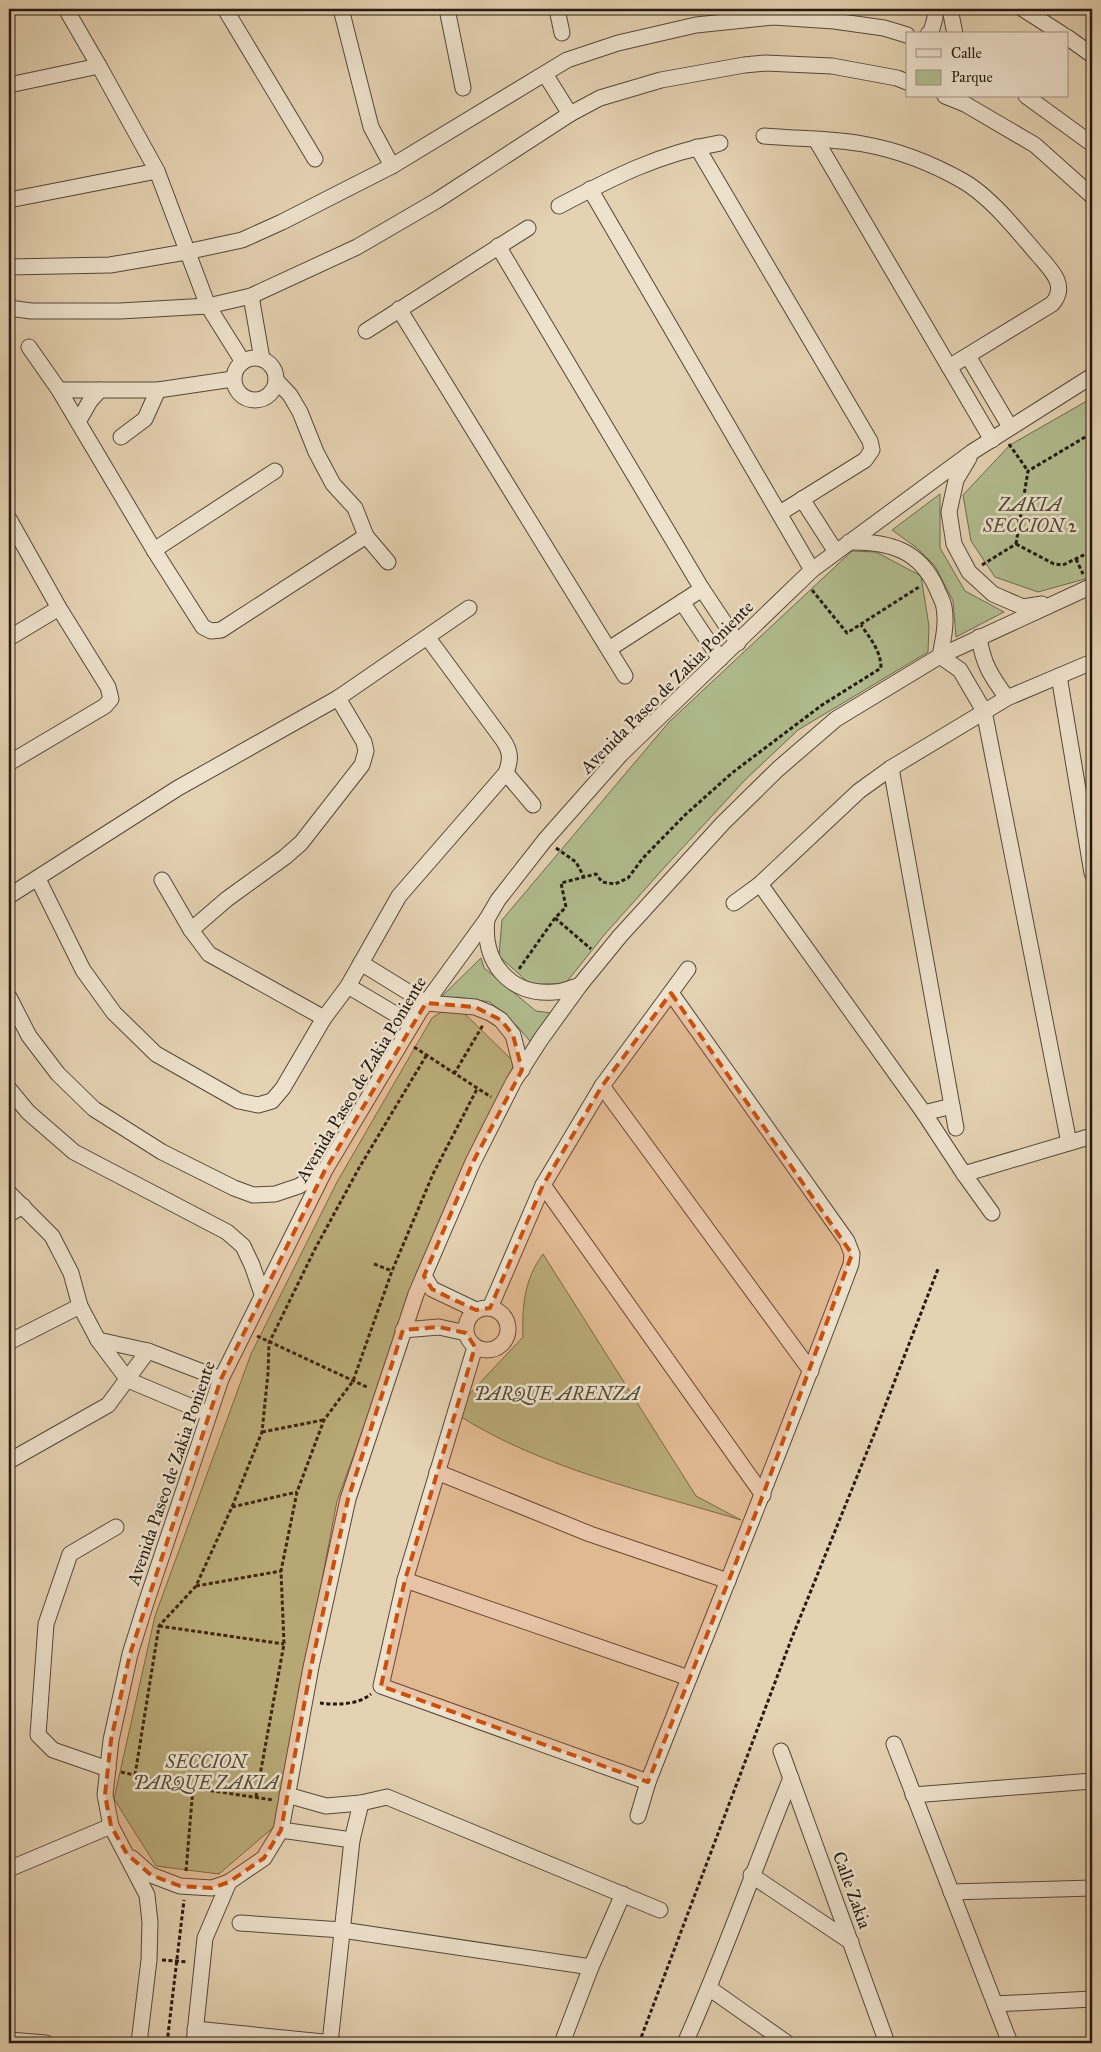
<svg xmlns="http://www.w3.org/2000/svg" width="1101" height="2052" font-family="'IM FELL Great Primer',serif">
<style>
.green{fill:#b1bd8f;stroke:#6a6c51}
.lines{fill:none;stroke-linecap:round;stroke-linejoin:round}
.minor-casing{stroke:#54483b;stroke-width:17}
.path{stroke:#241a13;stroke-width:3;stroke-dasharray:4 2.5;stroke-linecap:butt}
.minor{stroke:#eee2cd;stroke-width:15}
.marked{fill:#cb500d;fill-opacity:0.2;stroke:#cb500d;stroke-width:4;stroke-dasharray:10 6;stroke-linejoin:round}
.labels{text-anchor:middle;stroke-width:5;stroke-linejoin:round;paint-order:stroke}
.park-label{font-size:18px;font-style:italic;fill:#4e4b38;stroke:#eee2cd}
.street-label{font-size:18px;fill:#241a13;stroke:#eee2cd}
</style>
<rect width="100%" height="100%" fill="#e5d2b2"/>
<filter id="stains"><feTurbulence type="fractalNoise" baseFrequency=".004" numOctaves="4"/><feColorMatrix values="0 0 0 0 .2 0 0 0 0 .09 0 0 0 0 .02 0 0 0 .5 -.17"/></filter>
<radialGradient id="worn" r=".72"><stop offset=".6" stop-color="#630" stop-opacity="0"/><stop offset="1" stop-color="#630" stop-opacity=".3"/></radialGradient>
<g class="green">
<path d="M1092,398V577L1038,592L995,577L971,541L963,495L1010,445Z"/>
<path d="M940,494V548L965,591L1004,612L956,637L953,601L935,566L917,548L892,530Z"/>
<path d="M852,551L876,552L921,576L929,626L928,652L798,730L745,780L663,869L605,934L565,984H530L499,956L502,920L669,722Z"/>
<path d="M481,958L484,968L536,1011L551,1013L534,1046L518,1027L490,1002L457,997L434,1004Z"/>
<path d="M447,1008L463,1012L515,1063L427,1254L337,1501L275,1826L219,1874L156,1866L114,1799L155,1616L251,1354L337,1182L432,1018Z"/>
<path d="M543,1254L696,1496L741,1520C645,1491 543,1469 458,1415L460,1404L523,1337C522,1306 524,1280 543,1254Z"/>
</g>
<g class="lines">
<defs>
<g id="minor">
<path d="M66,9L99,66"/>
<path d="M225,9L315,159"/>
<path d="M341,9L371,127L392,166"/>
<path d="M447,9L463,88"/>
<path d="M557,9L562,33"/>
<path d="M950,9L955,34"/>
<path d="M1023,9L1062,34"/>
<path d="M928,34L931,32L935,18V9"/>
<path d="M1067,37L1092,55"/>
<path d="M545,74L570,114"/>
<path d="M9,85L99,66L157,171L208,306L243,362"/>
<path d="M945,96L965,104L1035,145L1092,196"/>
<path d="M1026,96L1092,144"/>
<path d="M764,136C797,139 831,138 863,144C897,150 933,164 963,181C991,197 1018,232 1039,256C1052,271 1068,286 1052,304L949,367"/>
<path d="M816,140L992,440"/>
<path d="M697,147L870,441L872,450L865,460L780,513"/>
<path d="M590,189L812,570"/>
<path d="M9,200L157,171"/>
<path d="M559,206C612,178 660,153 720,143"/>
<path d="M498,246L702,589L738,643"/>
<path d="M9,267L110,265L186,252L242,240L282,222L392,166L567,60L618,43L696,25L773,17L834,21L884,28L907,35"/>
<path d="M251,296L262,359"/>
<path d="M9,308L31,311H120L208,306L251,296L357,247L436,201L570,114L600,98L661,80L744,65L765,63L832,66L897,78L907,82"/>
<path d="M399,309L625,676"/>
<path d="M366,331L528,228"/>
<path d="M29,347L59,390L154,550L203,627L211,631L221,630L366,536"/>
<path d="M968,356L1010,427"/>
<circle cx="255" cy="379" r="21"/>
<path d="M276,380L290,395L300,412L316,452L333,484L355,508L366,536L388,562"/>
<path d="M59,390H158L233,379"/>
<path d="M78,422L90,401L100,390"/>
<path d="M121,437L145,419L158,390"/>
<path d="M969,458L956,480L949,512L954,544L969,572L993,594L1023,607L1042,604"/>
<path d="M802,499L836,552"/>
<path d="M9,519L59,608L108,687L111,699L105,706L9,763"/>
<path d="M849,542C889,541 920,550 937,589C939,595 943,601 944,607C947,624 943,640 940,656L960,670L984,711L1069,1143"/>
<path d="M154,550L275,471"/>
<path d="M682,602L720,659"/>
<path d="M979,637C983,664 991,676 1007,698"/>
<path d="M9,638L59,608"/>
<path d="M609,649L702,589"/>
<path d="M1059,676L1092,873"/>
<path d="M891,768L956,1128"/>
<path d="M506,773L533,805"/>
<path d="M38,879L83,970L114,1013L156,1054L239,1101L258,1105L272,1101L283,1088L324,1018L348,986L399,896L506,773C511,759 511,752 503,740L428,638"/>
<path d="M162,880L191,930L209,954L324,1018"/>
<path d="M760,884L924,1113L964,1174L992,1213"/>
<path d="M9,896L178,788L338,698L469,608"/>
<path d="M734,903L760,884L859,791L891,768L1007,698L1092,662"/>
<path d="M487,919C482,961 509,996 554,992C563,992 571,988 580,985"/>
<path d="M191,930L227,899L285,857L301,843L362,765L366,751L364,742L338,698"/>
<path d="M361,963L426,1003L475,1007L490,1013L501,1020L513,1035L522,1070"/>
<path d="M348,986L412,1024"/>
<path d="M9,997L29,1036L58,1074L94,1109L162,1152L234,1188L253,1195L275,1194L299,1186L323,1171"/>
<path d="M602,1086L811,1371"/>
<path d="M9,1089L28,1112L74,1152L227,1232L243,1246L252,1265L262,1294"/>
<path d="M924,1113L952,1106"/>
<path d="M964,1174L1092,1136"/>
<path d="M543,1185L763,1495"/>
<path d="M9,1193L52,1236L71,1273L80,1306L98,1340L128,1380L209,1414"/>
<path d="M9,1214L23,1206"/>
<path d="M424,1276L432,1289L476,1310"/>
<circle cx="487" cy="1329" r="21"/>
<path d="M490,1308L543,1185L602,1086L688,969"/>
<path d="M403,1330L439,1327L466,1333"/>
<path d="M98,1340L148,1351L221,1379"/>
<path d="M9,1342L80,1306"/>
<path d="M475,1347L405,1580L381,1686L648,1782"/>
<path d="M9,1461L108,1405L148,1351"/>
<path d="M437,1472L590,1534L728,1581"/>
<path d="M405,1580L689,1678"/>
<path d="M894,1744L1010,2043"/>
<path d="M781,1751L887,2043"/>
<path d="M108,1769L53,1750L38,1735L46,1624L70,1554L116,1527"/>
<path d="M287,1795L326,1806L361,1803L387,1797L660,1910"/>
<path d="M913,1795L1092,1781"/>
<path d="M638,1816L648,1782C716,1609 786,1438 851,1264L852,1254L847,1241L671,993"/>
<path d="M281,1830L352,1840"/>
<path d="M132,1858L151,1875L180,1886L212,1888L229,1882L264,1858L281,1830L311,1667L348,1499L416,1294L473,1162L514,1081L541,1039L580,985L620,936L723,823L778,769L836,719L940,656L1092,586"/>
<path d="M9,1869L111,1826"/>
<path d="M751,1875L851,1942"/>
<path d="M951,1892L1092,1888"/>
<path d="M240,1923L342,1930L591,1967"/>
<path d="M709,1988L787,2043"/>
<path d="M995,2004L1092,1999"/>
<path d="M195,2029L334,2043"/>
<path d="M9,2040L46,2043"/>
<path d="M139,2043L149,1960L150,1922L147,1895L111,1826L105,1795L111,1740L130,1654L146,1603L221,1379L325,1170L420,1011L487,919L498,900L545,840L621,754L812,570L972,452L1092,376"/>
<path d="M194,2043L205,1938L229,1882"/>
<path d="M330,2043L352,1840L361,1803"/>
<path d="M562,2043L591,1967L623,1894"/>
<path d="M685,2043C724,1956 755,1866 791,1778"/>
</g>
</defs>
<use href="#minor" class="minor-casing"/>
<g class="path">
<path d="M1009,444L1028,471"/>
<path d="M1016,544L1028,471L1092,433"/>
<path d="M1016,544L1054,564L1063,565L1092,551"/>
<path d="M1076,559L1083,574"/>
<path d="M982,565L1016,544"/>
<path d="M812,590L847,633L919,587"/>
<path d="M556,848L576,862L584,877"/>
<path d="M555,918L591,949"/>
<path d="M519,969L555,918L566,907L561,883L596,874L602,882L615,884L628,878L643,858L685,815L732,773L822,705L881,668C881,651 870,638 861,625"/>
<path d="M414,1047L491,1097"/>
<path d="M454,1074L483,1025"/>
<path d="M374,1264L392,1271"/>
<path d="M257,1336L369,1388"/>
<path d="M262,1432L323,1420"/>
<path d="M232,1507L297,1492"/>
<path d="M196,1586L281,1571"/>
<path d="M159,1626L284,1644"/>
<path d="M320,1703C336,1705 358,1705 371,1694"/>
<path d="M121,1772L193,1788L273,1800"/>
<path d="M135,1775L159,1626L196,1586L232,1507L262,1432L268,1373L269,1343L315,1249L359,1168L426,1056"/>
<path d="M256,1797L284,1644L281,1571L297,1492L324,1420L353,1381L392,1271L433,1174L477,1089"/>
<path d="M186,1871L193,1788"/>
<path d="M162,1960L188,1962"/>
<path d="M167,2043L184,1900"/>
<path d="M639,2043L791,1640L875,1432L938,1269"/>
</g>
<use href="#minor" class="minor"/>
</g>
<path class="marked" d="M671,993L852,1254L763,1495L648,1782L381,1686L405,1580L475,1347L466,1333L439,1327L403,1330L348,1499L311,1667L281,1830L264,1858L229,1882L212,1888L180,1886L151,1875L127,1854L111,1826L105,1795L111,1740L130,1654L221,1379L325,1170L426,1003L475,1007L501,1020L513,1035L522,1070L473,1162L424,1276L432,1289L448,1297L476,1310L490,1308L543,1185L602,1086Z"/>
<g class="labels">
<g class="park-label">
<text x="1030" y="511">ZAKIA<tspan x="1030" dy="21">SECCION 2</tspan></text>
<text x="557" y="1400">PARQUE ARENZA</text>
<text x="206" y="1768">SECCION<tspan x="206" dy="21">PARQUE ZAKIA</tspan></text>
</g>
<g class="street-label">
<text transform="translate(667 687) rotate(-45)" y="6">Avenida Paseo de Zakia Poniente</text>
<text transform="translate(361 1079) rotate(-59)" y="6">Avenida Paseo de Zakia Poniente</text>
<text transform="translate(171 1473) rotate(-71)" y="6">Avenida Paseo de Zakia Poniente</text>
<text transform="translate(852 1890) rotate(70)" y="6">Calle Zakia</text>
</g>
</g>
<rect width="1101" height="2052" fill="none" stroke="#e5d2b2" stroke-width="30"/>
<rect x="10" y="10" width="1081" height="2032" fill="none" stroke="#241a13" stroke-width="2.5"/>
<rect x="15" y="15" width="1071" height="2022" fill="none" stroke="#241a13"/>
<rect x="906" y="32" width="162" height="65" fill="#eee2cd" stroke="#9d9283"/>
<rect x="916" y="49" width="25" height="8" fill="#eee2cd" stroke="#9d9283"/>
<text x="951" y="58" font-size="15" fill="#241a13">Calle</text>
<rect x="916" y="70" width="25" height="15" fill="#b1bd8f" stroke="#9d9283"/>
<text x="951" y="82" font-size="15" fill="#241a13">Parque</text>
<rect width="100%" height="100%" filter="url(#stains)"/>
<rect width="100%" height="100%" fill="url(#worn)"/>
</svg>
